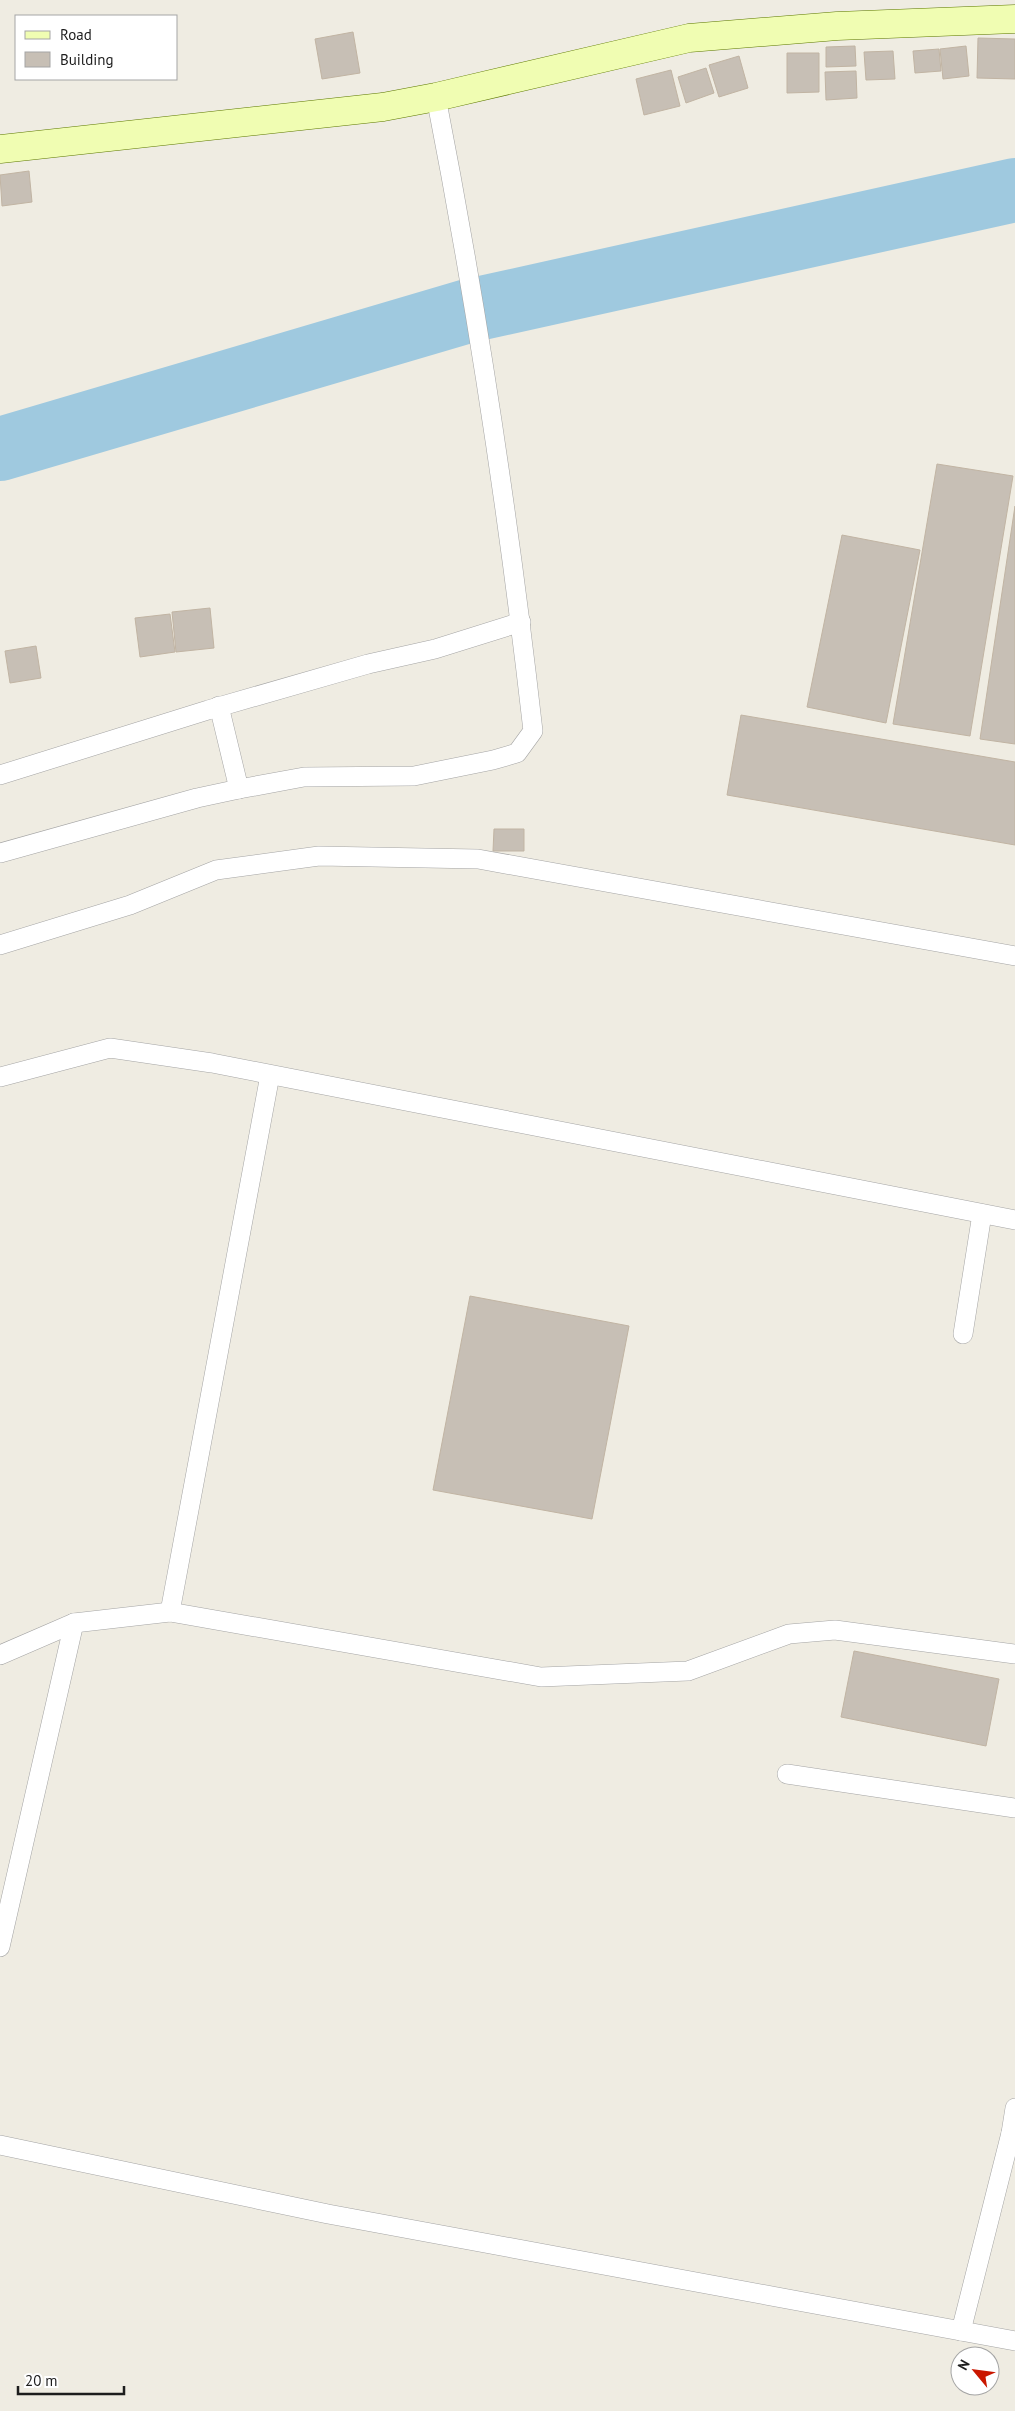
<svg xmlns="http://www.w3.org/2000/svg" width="1015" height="2411" font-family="'PT Sans',sans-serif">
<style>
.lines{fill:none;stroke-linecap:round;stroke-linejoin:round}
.river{stroke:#9fc9df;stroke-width:64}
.building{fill:#c7bfb5;stroke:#c1b4a3}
.service-casing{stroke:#a4a4a4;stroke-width:20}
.secondary-casing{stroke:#5d7800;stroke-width:29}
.service{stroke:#fff;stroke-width:19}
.secondary{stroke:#f0fdb2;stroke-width:28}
</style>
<rect width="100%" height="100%" fill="#efece2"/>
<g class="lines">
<path class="river" d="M0,449L468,311L1015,190"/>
</g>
<g class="building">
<path d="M353,32L360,73L322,79L315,39Z"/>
<path d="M978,38L1015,39V79L977,78Z"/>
<path d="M855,46L856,66L826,67V47Z"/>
<path d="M966,46L969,76L943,79L940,49Z"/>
<path d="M939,49L941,71L915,73L913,51Z"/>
<path d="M893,51L895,79L866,80L864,52Z"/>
<path d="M787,53H819V92L787,93Z"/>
<path d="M739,56L748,88L719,97L709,65Z"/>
<path d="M706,68L714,93L686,103L678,77Z"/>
<path d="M671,70L680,106L644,115L636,79Z"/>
<path d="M856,71L857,98L826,100L825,72Z"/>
<path d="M29,171L32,202L2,206L0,175Z"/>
<path d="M937,464L1013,476L970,736L893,724Z"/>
<path d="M1015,506V744L980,739Z"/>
<path d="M842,535L920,550L886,723L807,707Z"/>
<path d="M210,608L214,648L176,652L172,612Z"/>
<path d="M170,614L175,652L140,657L135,618Z"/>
<path d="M36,646L41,678L10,683L5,651Z"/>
<path d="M741,715L1015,762V845L727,795Z"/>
<path d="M494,829H524V851H493Z"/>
<path d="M470,1296L629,1326L592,1519L433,1490Z"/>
<path d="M854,1651L999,1679L986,1746L841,1717Z"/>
</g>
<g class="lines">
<defs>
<g id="service">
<path d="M219,706L239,789"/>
<path d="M0,775L208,710L368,664L435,649L521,622"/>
<path d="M0,853L197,798L239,789L304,777L414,776L493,760L517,753L533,731C509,519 477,307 436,97"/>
<path d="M0,945L130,905L216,870L319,856L478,859L1015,956"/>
<path d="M0,1077L110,1048L212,1063L1015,1220"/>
<path d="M963,1334L982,1214"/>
<path d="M170,1612L270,1075"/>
<path d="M0,1655L74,1623L170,1612L541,1677L688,1671L789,1634L835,1630L1015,1654"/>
<path d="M787,1774L1015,1808"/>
<path d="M0,1947L74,1623"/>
<path d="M1011,2133L1015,2108"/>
<path d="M0,2145L328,2214L1015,2341"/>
<path d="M961,2331L1011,2133L1015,2134"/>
</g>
<path id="secondary" d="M0,149L383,107L436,97L689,38L837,26L1015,19"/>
</defs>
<use href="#service" class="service-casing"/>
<use href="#secondary" class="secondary-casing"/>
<use href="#service" class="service"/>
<use href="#secondary" class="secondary"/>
</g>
<rect x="15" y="15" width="162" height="65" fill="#ffffff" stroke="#a5a5a5"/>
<rect x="25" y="31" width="25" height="8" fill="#f0fdb2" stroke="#a5a5a5"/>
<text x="60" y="40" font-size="15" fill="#1d1d1d">Road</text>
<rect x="25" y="52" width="25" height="15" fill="#c7bfb5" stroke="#a5a5a5"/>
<text x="60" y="65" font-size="15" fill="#1d1d1d">Building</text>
<g transform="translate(975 2371) rotate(299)"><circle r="24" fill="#ffffff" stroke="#a5a5a5"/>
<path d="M0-4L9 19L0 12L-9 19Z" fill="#ca1700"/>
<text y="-8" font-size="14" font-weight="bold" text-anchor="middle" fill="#1d1d1d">N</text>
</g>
<path d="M18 2386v8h106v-8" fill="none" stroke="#1d1d1d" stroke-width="2.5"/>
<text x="25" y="2386" font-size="15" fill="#1d1d1d" stroke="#ffffff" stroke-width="4" paint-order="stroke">20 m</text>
</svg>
